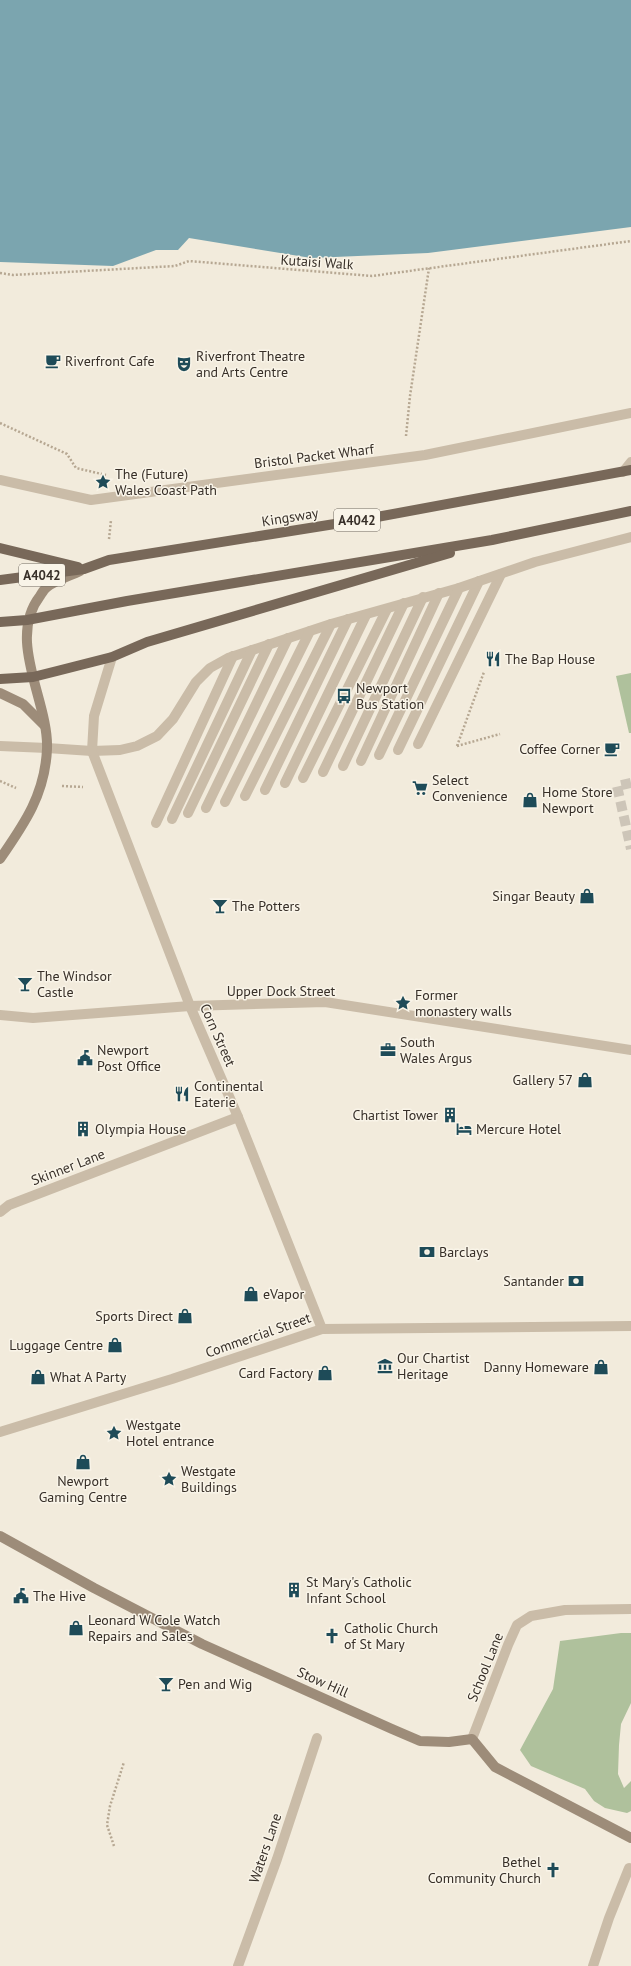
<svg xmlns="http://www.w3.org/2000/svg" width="631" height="1966" font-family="'PT Sans',sans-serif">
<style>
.green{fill:#afc19c}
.water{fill:#7ba5af}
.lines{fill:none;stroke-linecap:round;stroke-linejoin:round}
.street-tunnel{stroke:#cdc5b8;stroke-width:10;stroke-dasharray:10 5;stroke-linecap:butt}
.path{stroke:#b6a792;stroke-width:2.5;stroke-dasharray:2 2;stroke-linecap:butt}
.lane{stroke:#cabca8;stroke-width:10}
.street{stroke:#cabca8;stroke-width:10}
.secondary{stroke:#9d8c79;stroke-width:10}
.primary{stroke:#786859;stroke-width:10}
.labels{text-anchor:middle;stroke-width:3;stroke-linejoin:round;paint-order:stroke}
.shield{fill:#f9f4e8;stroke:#716a62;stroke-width:1}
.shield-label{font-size:13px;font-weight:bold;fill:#372f28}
.street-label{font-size:14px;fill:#372f28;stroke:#f9f4e8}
.poi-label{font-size:14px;fill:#372f28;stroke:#f9f4e8;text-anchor:start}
</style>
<rect width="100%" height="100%" fill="#f2ebdc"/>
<g class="green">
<path d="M631,673V733H629L616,676Z"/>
<path d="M621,1633H631V1703L621,1724L619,1745L618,1774L624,1788L631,1781V1811L627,1813L605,1808L594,1801L585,1789L531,1766L520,1750L553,1689L560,1641Z"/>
</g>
<path class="water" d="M0,0H631V227L428,253L311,258L189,238L178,250H156L113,266L0,262Z"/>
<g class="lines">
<path class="street-tunnel" d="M631,783L617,786L631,849"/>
<g class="path">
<path d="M0,273L13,275L175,266L189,261L372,276L631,241"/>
<path d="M0,423L67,454L76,468L106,475"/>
<path d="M406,436L410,396L429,268"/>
<path d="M109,539L111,520"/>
<path d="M457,746L484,672"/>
<path d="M457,746L500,734"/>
<path d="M0,781L16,788"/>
<path d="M62,786L83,787"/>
<path d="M114,1846L107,1825L110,1806L124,1762"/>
</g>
<g class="lane">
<path d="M623,472L631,462"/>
<path d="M0,480L91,500L425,455L631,413"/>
<path d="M418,744L501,574"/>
<path d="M0,746L47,748"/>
<path d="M398,750L479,581"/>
<path d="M92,751L120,750L137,746L157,736L173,719L196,682L210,668L228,658L331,624L459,588L535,562L631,537"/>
<path d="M379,755L459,588"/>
<path d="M361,761L439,593"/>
<path d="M343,766L423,597"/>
<path d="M323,772L404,603"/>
<path d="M303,778L387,609"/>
<path d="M285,783L366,615"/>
<path d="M265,790L348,619"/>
<path d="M245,796L331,624"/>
<path d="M225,802L310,631"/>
<path d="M206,808L288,638"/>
<path d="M188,813L269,644"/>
<path d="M172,819L252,650"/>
<path d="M156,823L233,656"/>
<path d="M0,1212L9,1205L238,1117"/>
<path d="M238,1966L277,1859L317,1738"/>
<path d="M593,1966L609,1918L629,1868"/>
</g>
<g class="street">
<path d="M112,657L94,716L92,751L190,1006L238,1117L322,1329"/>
<path d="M47,748L92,751"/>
<path d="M0,1015L33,1018L190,1006L325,1002L631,1050"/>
<path d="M0,1432L172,1379L322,1329L631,1326"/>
<path d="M472,1739L508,1645L517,1625L531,1616L565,1610L631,1609"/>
</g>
<g class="secondary">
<path d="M0,693L23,704L44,725"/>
<path d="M0,859C25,823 45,794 47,749C49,701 6,640 40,596C42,593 44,589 47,587C56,580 70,576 80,571"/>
<path d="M0,1536L94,1588L202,1644L392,1729L420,1741L449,1742L472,1739L495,1767L631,1838"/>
</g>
<g class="primary">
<path d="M0,548L78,567"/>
<path d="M0,580L84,569L109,560L366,519L631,470"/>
<path d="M0,622L27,620L127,601L492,540L631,511"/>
<path d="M0,679L33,677L57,671L112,657L147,642L450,553"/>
</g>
</g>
<defs>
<symbol id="cafe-bare" viewBox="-9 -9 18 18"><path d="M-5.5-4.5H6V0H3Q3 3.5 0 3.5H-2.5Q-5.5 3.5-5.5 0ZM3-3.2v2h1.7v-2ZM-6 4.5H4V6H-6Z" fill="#1e4b58" stroke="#f9f4e8" stroke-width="2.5" paint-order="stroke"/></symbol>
<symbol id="theatre-bare" viewBox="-9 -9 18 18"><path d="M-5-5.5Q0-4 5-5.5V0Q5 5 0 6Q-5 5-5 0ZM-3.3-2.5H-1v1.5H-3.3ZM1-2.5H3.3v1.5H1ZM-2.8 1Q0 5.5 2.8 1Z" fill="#1e4b58" stroke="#f9f4e8" stroke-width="2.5" paint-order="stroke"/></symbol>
<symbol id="sight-bare" viewBox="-9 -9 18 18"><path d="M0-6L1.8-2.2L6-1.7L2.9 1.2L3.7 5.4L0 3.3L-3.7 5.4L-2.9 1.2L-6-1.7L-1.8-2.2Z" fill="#1e4b58" stroke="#f9f4e8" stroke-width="2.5" paint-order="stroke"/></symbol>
<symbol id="restaurant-bare" viewBox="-9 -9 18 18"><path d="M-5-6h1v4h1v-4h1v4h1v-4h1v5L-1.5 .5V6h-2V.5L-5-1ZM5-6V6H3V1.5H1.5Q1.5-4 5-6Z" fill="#1e4b58" stroke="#f9f4e8" stroke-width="2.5" paint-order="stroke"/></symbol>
<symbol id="bus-bare" viewBox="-9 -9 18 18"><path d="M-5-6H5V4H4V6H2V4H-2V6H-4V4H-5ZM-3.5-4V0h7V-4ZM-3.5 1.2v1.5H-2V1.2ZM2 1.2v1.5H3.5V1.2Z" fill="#1e4b58" stroke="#f9f4e8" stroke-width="2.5" paint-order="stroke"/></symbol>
<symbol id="supermarket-bare" viewBox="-9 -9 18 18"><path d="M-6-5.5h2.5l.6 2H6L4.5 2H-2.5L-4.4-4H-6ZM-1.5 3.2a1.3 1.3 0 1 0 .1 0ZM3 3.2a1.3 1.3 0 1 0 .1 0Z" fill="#1e4b58" stroke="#f9f4e8" stroke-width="2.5" paint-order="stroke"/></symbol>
<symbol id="shop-bare" viewBox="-9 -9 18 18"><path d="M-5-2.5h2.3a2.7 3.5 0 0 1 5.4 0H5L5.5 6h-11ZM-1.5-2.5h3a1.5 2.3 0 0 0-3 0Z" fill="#1e4b58" stroke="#f9f4e8" stroke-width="2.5" paint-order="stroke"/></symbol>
<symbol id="bar-bare" viewBox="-9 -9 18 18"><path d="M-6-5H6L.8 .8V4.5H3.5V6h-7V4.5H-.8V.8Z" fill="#1e4b58" stroke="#f9f4e8" stroke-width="2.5" paint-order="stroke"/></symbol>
<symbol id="office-bare" viewBox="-9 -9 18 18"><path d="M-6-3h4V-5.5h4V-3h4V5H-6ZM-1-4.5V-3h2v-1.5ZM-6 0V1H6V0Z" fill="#1e4b58" stroke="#f9f4e8" stroke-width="2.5" paint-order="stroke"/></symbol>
<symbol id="civic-bare" viewBox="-9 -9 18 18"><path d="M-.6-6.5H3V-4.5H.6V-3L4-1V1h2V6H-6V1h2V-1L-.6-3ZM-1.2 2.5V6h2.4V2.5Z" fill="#1e4b58" stroke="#f9f4e8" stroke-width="2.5" paint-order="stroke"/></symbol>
<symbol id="building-bare" viewBox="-9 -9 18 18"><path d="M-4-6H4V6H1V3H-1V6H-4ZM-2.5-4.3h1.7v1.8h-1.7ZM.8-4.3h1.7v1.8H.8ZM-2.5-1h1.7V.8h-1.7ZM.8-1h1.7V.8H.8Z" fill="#1e4b58" stroke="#f9f4e8" stroke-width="2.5" paint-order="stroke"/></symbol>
<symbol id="hotel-bare" viewBox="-9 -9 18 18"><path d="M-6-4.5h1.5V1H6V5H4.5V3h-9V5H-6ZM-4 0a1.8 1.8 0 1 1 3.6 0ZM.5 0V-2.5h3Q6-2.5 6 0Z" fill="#1e4b58" stroke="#f9f4e8" stroke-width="2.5" paint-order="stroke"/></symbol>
<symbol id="bank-bare" viewBox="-9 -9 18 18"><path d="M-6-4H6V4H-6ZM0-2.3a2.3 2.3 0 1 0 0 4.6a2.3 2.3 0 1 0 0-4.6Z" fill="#1e4b58" stroke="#f9f4e8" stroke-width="2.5" paint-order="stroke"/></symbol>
<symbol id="museum-bare" viewBox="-9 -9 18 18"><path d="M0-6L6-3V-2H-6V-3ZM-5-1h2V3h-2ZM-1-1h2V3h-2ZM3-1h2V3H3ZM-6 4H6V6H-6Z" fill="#1e4b58" stroke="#f9f4e8" stroke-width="2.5" paint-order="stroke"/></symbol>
<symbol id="church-bare" viewBox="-9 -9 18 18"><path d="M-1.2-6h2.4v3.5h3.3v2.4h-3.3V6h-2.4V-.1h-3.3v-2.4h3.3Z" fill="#1e4b58" stroke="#f9f4e8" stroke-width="2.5" paint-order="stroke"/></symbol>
</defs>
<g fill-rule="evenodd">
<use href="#cafe-bare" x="42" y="350" width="22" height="22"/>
<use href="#theatre-bare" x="173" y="353" width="22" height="22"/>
<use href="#sight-bare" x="92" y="471" width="22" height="22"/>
<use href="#restaurant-bare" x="482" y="648" width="22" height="22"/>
<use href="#bus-bare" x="333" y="685" width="22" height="22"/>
<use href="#cafe-bare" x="601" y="738" width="22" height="22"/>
<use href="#supermarket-bare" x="409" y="777" width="22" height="22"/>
<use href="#shop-bare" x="519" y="789" width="22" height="22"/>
<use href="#shop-bare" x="576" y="885" width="22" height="22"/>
<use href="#bar-bare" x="209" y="895" width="22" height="22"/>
<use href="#bar-bare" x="14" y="973" width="22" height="22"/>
<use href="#sight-bare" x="392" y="992" width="22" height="22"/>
<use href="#office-bare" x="377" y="1039" width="22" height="22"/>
<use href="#civic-bare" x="74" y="1047" width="22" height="22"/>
<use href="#shop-bare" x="574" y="1069" width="22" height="22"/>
<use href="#restaurant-bare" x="171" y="1083" width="22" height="22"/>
<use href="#building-bare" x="439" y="1104" width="22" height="22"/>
<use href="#building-bare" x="72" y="1118" width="22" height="22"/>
<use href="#hotel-bare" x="453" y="1118" width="22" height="22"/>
<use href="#bank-bare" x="416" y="1241" width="22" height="22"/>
<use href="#bank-bare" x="565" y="1270" width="22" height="22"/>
<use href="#shop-bare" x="240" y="1283" width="22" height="22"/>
<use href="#shop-bare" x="174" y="1305" width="22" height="22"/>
<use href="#shop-bare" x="104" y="1334" width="22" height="22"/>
<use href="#museum-bare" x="374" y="1355" width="22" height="22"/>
<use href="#shop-bare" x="590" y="1356" width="22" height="22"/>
<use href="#shop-bare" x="314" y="1362" width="22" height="22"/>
<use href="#shop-bare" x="27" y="1366" width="22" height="22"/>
<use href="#sight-bare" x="103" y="1422" width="22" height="22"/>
<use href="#shop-bare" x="72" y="1451" width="22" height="22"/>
<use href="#sight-bare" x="158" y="1468" width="22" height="22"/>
<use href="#building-bare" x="283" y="1579" width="22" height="22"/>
<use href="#civic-bare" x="10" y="1585" width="22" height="22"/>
<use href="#shop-bare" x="65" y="1617" width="22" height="22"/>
<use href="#church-bare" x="321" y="1625" width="22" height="22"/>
<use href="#bar-bare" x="155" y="1673" width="22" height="22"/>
<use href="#church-bare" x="542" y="1859" width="22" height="22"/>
</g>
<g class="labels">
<g class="shield">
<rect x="334" y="509" width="46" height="22" rx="3"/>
<rect x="19" y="564" width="46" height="22" rx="3"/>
</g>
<g class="shield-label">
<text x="357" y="525">A4042</text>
<text x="42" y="580">A4042</text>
</g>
<g class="street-label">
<text transform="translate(317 262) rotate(4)" y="5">Kutaisi Walk</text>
<text transform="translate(314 456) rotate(-7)" y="5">Bristol Packet Wharf</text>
<text transform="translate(290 517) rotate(-9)" y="5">Kingsway</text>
<text x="281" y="996">Upper Dock Street</text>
<text transform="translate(218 1035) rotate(66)" y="5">Corn Street</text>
<text transform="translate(68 1167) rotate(-21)" y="5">Skinner Lane</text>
<text transform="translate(258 1335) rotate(-19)" y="5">Commercial Street</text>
<text transform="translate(485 1667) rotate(-68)" y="5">School Lane</text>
<text transform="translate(323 1682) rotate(24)" y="5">Stow Hill</text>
<text transform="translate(265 1848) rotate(-71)" y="5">Waters Lane</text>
</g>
<g class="poi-label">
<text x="196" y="361">Riverfront Theatre<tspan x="196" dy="16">and Arts Centre</tspan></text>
<text x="65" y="366">Riverfront Cafe</text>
<text x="115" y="479">The (Future)<tspan x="115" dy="16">Wales Coast Path</tspan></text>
<text x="505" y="664">The Bap House</text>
<text x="356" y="693">Newport<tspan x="356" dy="16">Bus Station</tspan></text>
<text x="600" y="754" text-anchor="end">Coffee Corner</text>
<text x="432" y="785">Select<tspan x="432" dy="16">Convenience</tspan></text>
<text x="542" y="797">Home Store<tspan x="542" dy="16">Newport</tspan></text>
<text x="575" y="901" text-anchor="end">Singar Beauty</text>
<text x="232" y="911">The Potters</text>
<text x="37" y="981">The Windsor<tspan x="37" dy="16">Castle</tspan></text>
<text x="415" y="1000">Former<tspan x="415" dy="16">monastery walls</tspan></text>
<text x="400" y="1047">South<tspan x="400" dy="16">Wales Argus</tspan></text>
<text x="97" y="1055">Newport<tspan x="97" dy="16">Post Office</tspan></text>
<text x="573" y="1085" text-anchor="end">Gallery 57</text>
<text x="194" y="1091">Continental<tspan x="194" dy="16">Eaterie</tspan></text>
<text x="438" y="1120" text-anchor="end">Chartist Tower</text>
<text x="95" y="1134">Olympia House</text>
<text x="476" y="1134">Mercure Hotel</text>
<text x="439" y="1257">Barclays</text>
<text x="564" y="1286" text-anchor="end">Santander</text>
<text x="263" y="1299">eVapor</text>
<text x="173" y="1321" text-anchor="end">Sports Direct</text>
<text x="103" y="1350" text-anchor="end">Luggage Centre</text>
<text x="397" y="1363">Our Chartist<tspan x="397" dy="16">Heritage</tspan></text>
<text x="589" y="1372" text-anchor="end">Danny Homeware</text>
<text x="313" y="1378" text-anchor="end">Card Factory</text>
<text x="50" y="1382">What A Party</text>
<text x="126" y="1430">Westgate<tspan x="126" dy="16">Hotel entrance</tspan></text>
<text x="181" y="1476">Westgate<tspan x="181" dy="16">Buildings</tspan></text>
<text x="83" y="1486" text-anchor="middle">Newport<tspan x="83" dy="16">Gaming Centre</tspan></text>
<text x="306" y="1587">St Mary's Catholic<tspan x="306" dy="16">Infant School</tspan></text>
<text x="33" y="1601">The Hive</text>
<text x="88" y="1625">Leonard W Cole Watch<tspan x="88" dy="16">Repairs and Sales</tspan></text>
<text x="344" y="1633">Catholic Church<tspan x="344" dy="16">of St Mary</tspan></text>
<text x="178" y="1689">Pen and Wig</text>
<text x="541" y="1867" text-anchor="end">Bethel<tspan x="541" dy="16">Community Church</tspan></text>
</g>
</g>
</svg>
